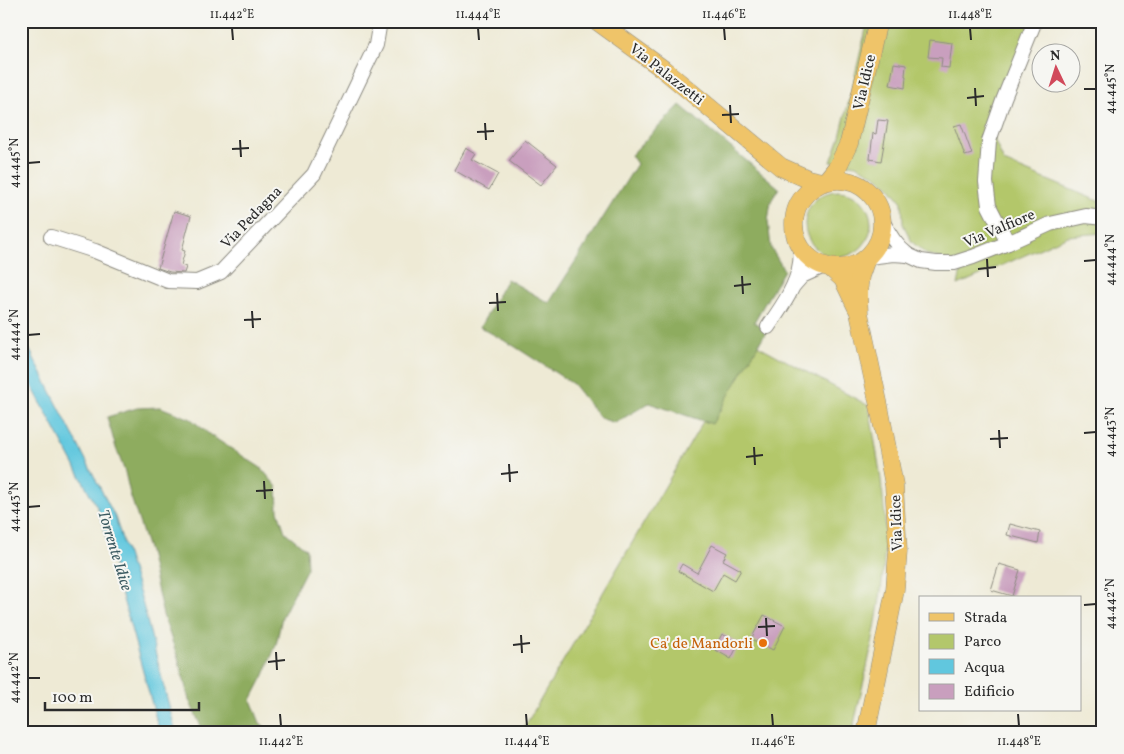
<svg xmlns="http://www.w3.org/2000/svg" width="1124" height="754" font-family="Vollkorn,serif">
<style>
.green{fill:#b3c76b;stroke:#6f794b}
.forest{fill:#8eac5f;stroke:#5c6c45}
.water{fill:#61c7de;stroke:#467984}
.building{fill:#c99fbe}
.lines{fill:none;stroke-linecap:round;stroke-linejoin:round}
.minor-casing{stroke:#8c8a80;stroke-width:16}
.major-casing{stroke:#8c8a80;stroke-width:19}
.minor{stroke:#fff;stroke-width:14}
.major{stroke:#efc469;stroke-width:18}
.ticks{fill:none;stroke:#2b2b2b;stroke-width:2}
.food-dot{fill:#e8710a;stroke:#f6f6f2;stroke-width:2}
.labels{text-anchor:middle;stroke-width:4;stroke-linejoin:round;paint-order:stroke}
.street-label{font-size:15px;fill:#2b2b2b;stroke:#f6f6f2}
.food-label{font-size:15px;fill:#c56008;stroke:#f6f6f2;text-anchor:end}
.water-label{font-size:16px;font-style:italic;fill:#3b5a61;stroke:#f6f6f2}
.neatline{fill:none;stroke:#2b2b2b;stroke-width:2}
.ticks-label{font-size:12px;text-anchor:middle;fill:#2b2b2b}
</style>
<rect width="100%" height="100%" fill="#f6f6f2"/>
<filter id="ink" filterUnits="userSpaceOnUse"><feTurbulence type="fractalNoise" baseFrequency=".02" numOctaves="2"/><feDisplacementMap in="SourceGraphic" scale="10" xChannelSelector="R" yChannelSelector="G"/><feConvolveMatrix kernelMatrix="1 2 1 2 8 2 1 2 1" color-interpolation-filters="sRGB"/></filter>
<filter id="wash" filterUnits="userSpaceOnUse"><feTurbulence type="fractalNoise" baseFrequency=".0096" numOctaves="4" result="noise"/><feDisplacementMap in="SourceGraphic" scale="20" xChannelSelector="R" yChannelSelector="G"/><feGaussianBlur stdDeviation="1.12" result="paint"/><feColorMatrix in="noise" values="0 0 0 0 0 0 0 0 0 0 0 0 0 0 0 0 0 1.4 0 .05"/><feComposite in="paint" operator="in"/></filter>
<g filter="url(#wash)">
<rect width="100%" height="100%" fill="#eeead5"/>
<g class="green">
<path d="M868,21H1036L993,137L1004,162L1103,203V233L1068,236L958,285L962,265L926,254L912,242L903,224L902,202L889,186L874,174L856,165L831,162L840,137Z"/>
<circle cx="838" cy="224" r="33"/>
<path d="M750,341L869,406C875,445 884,486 885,526C886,597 867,665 852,733H521Z"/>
</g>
<g class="forest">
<path d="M680,105L779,188L771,201L768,221L771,248L784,270L754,322L767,330L712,424L649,403L615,423L600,418L573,384L514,346L480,327L507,279L549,303L637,164L631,155Z"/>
<path d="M160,407L191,419L210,435L261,468L277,487L278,511L285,532L306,549L307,568L282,617L276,645L264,675L251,700L260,723L273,733H204L189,700L179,661L163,615L149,552L130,494L125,472L116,448L107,417L137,408Z"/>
</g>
<path class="water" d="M21,333L115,517L142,601L176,733H160L98,509L21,366Z"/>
<g id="blocks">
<g class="building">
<path d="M930,40L952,43L949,68L941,67L942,58L928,57Z"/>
<path d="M894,63L906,65L905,76H906L905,88L890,85Z"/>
<path d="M878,120L888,121L881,161L870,159L873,133L876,134Z"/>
<path d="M961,124L972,154L965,156L954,126Z"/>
<path d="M525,140L557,165L541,185L509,161Z"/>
<path d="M466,148L476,154L472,160L498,174L489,190L454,170Z"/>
<path d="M174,211L191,216L182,250L185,251L181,265L186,267L184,273L170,272L158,268Z"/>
<path d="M1010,524L1040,532L1038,543L1007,535Z"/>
<path d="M712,545L727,553L723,560L741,570L735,580L723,573L713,591L678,571L682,564L697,573Z"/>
<path d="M999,564L1020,570L1012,596L991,590Z"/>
<path d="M764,615L785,626L773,650L751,639Z"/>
<path d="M722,634L739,643L731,659L714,649Z"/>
</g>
</g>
</g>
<g filter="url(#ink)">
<use href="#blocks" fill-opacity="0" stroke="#8c8a80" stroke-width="1"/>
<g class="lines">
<defs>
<g id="minor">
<path d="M883,222C890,235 896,246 908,255"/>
<path d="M51,237L95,251L168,281L197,282L221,272L314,174L376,45L380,21"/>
<path d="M1008,243L989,206L986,182L989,141L1004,98L1035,21"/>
<path d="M869,257L893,254L908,255L921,261L936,263H954L973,257L1008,243L1050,224L1086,216L1103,218"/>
<path d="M794,285L802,276L824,266"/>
<path d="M768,327C781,308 797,286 800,263C801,258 800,253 800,247"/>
</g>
<g id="major">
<path d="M597,21L663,69L781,167L808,179L822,182"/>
<circle cx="838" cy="224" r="44"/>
<path d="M826,181L838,166L849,143L878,21"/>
<path d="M832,269L843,279L857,308"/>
<path d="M866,733L895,590L898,551L894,485L879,406L859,313L858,294L860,276L866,259"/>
</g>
</defs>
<use href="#minor" class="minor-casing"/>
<use href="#major" class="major-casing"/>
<use href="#minor" class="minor"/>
<use href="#major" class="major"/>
</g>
</g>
<path class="ticks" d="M232,28L233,40M478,28L479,40M724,28L725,40M970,28L971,40M975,88L976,106M1084,89H1096M967,98L984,96M730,105L731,123M722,115L739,114M485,123L486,140M477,132L494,131M240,140L241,157M232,149L249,148M28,163L40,162M987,259L988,277M1084,261L1096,260M978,269L996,267M742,276L743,294M734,286L751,284M497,293L498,311M489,303L506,302M252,311L253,328M244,320L261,319M28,335L40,334M999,430L1000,448M1084,433L1096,432M990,439L1008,438M754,447L755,465M746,457L763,455M509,464L510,482M501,474L518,472M264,481L265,499M256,491L273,490M28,507L40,506M1084,605L1096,604M766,618L767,636M758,627L775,626M521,635L522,653M513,645L530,643M276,652L277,670M268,662L285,660M28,678H40M280,714L281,726M526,714L527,726M772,714L773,726M1018,714L1019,726"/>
<circle class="food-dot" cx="763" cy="643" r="5"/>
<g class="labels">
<g class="street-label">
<text transform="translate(667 74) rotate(38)" y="5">Via Palazzetti</text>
<text transform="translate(864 82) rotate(-77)" y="5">Via Idice</text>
<text transform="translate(251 217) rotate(-46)" y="5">Via Pedagna</text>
<text transform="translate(999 228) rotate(-23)" y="5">Via Valfiore</text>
<text transform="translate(896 523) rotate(-92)" y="5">Via Idice</text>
</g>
<g class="food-label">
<text x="753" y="648">Ca' de Mandorli</text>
</g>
<g class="water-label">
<text transform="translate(116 550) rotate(73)" y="6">Torrente Idice</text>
</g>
</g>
<rect width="1124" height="754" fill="none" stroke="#f6f6f2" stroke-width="55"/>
<rect x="919" y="596" width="162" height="115" fill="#f6f6f2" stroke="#a5a5a2"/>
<rect x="929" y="613" width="25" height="8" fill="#efc469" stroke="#a5a5a2"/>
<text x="964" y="622" font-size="15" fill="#2b2b2b">Strada</text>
<rect x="929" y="634" width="25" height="15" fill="#b3c76b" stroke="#a5a5a2"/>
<text x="964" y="646" font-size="15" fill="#2b2b2b">Parco</text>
<rect x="929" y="659" width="25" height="15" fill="#61c7de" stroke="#a5a5a2"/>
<text x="964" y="672" font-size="15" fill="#2b2b2b">Acqua</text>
<rect x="929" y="684" width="25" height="15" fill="#c99fbe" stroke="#a5a5a2"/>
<text x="964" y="696" font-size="15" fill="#2b2b2b">Edificio</text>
<g transform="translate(1056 68) rotate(356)"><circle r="24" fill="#f6f6f2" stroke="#a5a5a2"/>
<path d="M0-4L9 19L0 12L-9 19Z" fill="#d1495b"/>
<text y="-8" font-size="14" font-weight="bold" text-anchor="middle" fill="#2b2b2b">N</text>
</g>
<path d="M45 702v8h154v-8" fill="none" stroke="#2b2b2b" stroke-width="2.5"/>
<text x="52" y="702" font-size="15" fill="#2b2b2b" stroke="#f6f6f2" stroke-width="4" paint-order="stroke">100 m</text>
<rect x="28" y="28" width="1068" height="698" class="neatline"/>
<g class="ticks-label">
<text x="232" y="18">11.442°E</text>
<text x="478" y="18">11.444°E</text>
<text x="724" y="18">11.446°E</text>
<text x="970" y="18">11.448°E</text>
<text transform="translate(1110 89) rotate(-90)" y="4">44.445°N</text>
<text transform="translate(14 163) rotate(-90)" y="4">44.445°N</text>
<text transform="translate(1110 260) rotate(-90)" y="4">44.444°N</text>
<text transform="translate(14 335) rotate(-90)" y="4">44.444°N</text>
<text transform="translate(1110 432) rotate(-90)" y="4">44.443°N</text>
<text transform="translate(14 507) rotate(-90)" y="4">44.443°N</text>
<text transform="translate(1110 604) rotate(-90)" y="4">44.442°N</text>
<text transform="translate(14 678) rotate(-90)" y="4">44.442°N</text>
<text x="281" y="745">11.442°E</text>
<text x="527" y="745">11.444°E</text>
<text x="773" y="745">11.446°E</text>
<text x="1019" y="745">11.448°E</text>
</g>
</svg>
